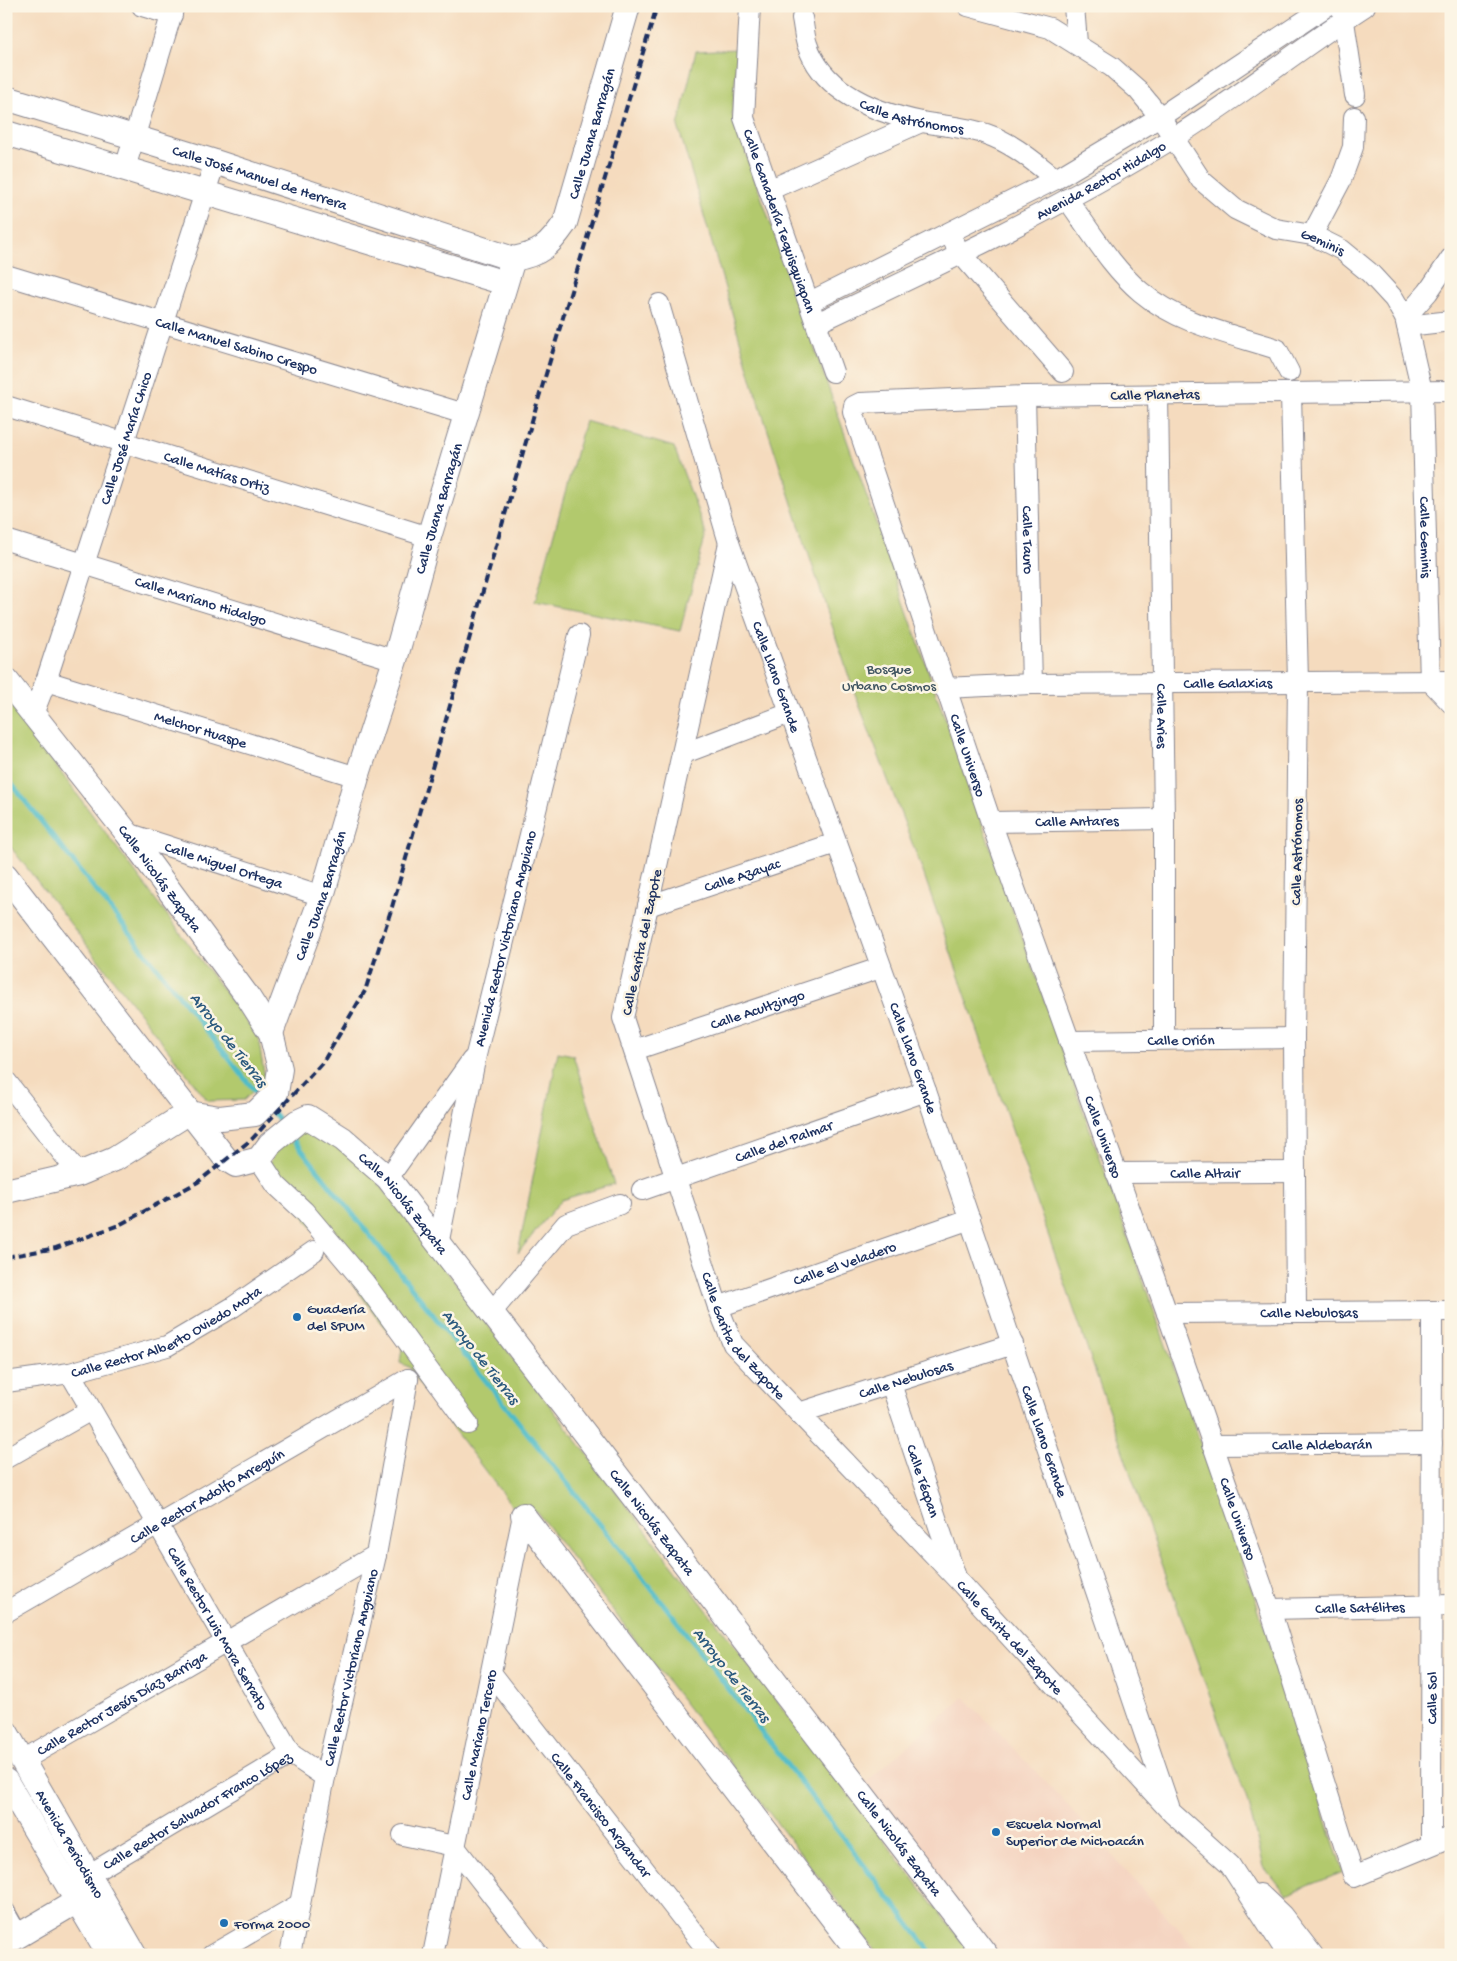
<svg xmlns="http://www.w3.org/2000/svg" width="1457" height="1961" font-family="'Gochi Hand',sans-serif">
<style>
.built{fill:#f4d3c0}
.green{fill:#b2c96d;stroke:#667c66}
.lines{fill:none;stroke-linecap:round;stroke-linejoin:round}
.stream{stroke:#4fbcc8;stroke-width:5}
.pedestrian-casing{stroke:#88858e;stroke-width:18}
.minor-casing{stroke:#88858e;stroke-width:22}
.tertiary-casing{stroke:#88858e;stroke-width:26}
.pedestrian{stroke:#fff;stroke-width:15}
.minor{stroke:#fff;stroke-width:20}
.tertiary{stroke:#fff;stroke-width:24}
.rail{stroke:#1b2f5e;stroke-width:4;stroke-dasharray:8 4;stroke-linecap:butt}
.poi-dot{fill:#1f6fb2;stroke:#fcf5e5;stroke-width:2}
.labels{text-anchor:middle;stroke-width:5;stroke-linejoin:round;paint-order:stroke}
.street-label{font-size:15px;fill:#1b2f5e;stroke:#fcf5e5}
.park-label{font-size:15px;fill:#415662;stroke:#fcf5e5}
.poi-label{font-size:15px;fill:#1b2f5e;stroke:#fcf5e5;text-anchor:start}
.water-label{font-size:16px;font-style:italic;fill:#2b597e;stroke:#fcf5e5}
</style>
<rect width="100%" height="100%" fill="#fcf5e5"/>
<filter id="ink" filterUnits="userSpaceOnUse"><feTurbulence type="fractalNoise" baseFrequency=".02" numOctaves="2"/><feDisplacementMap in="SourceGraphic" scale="10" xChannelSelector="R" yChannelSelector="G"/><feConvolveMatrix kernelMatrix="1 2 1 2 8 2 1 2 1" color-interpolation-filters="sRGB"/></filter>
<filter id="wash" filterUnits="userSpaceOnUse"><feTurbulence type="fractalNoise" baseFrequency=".0096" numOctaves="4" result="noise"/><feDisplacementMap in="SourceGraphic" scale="20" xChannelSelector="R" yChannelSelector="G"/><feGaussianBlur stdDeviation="1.12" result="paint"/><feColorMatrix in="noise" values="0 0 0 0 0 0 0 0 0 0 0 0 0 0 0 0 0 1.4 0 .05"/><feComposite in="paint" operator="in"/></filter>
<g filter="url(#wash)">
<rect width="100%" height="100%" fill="#f5dbbe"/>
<path class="built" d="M964,1697L1060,1797L1201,1955H995L863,1785Z"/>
<g class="green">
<path d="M738,49L732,114L1255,1598L1343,1872L1286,1895L1264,1867L1247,1800L1151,1533L922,869L852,686L753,385L678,126L696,51Z"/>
<path d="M585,421L674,447L706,534L680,631L535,602Z"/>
<path d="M6,699L258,1037L265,1079L244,1100L208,1101L6,841Z"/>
<path d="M558,1052L573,1055L614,1184L561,1200L518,1253Z"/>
<path d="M307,1127L331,1135L378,1182L972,1955H879L536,1511L515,1510L422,1388L409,1367L400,1363L402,1347L376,1316L268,1167L282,1138Z"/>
</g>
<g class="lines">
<g class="stream">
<path d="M6,777L261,1099"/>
<path d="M270,1109L283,1126"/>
<path d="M290,1135L665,1606L933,1955"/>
</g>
</g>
</g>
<g filter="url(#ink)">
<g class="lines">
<defs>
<path id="pedestrian" d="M6,1910L20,1935"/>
<g id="minor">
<path d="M142,6L172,15"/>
<path id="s1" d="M750,6L744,118L833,372"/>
<path id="s2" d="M968,6L1050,28L1112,67L1138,90L1160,117L1201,180L1235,209L1276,229L1312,235L1342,250L1370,273L1394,299L1405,318L1422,391L1430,681"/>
<path d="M1074,6L1077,43"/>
<path d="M1342,8L1355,95"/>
<path id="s3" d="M802,18C804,27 804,36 807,44C823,93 877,113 922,122C943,126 966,127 986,134C1013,143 1034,162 1056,179"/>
<path d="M125,168L174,6"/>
<path d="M769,190L921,122"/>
<path d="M1067,199C1090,230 1111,267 1141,292C1179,324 1231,334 1277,349L1289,372"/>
<path d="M1312,235L1341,180L1353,147L1354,117"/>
<path d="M955,244L962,255L1063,372"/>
<path id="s4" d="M6,275L468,415"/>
<path d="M810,302L1056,179L1160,117L1327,6"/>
<path id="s5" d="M659,304L729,543L926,1091L1169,1806"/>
<path d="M1405,318L1428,292L1451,258"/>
<path id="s6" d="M817,323C938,266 1058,209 1172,139C1238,98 1300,48 1365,6"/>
<path d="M1407,326L1451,321"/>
<path id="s7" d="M1451,391L1025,396L860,403L854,406L853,412L991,822L1167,1313L1270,1609L1354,1877L1451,1837"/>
<path d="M1291,393L1298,682L1294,1038L1296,1311"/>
<path id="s8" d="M1158,394L1164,819V1038"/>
<path id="s9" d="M1025,396L1032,684"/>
<path id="s10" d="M6,406L429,537"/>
<path id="s11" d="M6,540L395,660"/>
<path id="s12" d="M729,543L623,1018L718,1307L733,1344L957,1579L1172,1813L1230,1865L1288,1955"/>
<path id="s13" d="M46,681L357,777"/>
<path d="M1430,681L1451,703"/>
<path id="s14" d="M944,688L1032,684L1451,681"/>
<path id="s15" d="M33,714L46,681L215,162"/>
<path d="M682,754L790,713"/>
<path id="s16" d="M991,822L1164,819"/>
<path id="s17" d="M127,833L322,896"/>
<path id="s18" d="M648,906L836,843"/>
<path id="s19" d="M1069,1041L1294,1038"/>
<path id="s20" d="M634,1050L880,968"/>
<path d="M6,1081L79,1174"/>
<path d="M259,1159L276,1185L304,1211L364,1282L468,1424"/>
<path id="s21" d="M1116,1173L1293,1172"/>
<path d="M388,1178L472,1060"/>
<path id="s22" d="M642,1190L926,1091"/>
<path id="s23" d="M438,1245L476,1055L579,635"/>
<path id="s24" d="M718,1307L970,1219"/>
<path id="s25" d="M1167,1313L1451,1311"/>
<path d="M490,1314L566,1224L620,1204"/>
<path id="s26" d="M70,1373L291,1754"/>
<path id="s27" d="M6,1382L70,1373L167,1346L233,1307L314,1251"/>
<path id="s28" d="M891,1384L955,1574"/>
<path id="s29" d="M799,1413L1013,1344"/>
<path id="s30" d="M1212,1445L1432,1443"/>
<path d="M6,1458L91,1410"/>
<path id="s31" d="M1270,1609L1451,1605"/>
<path id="s32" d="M6,1612L408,1379"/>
<path id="s33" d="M492,1674L711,1955"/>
<path id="s34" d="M23,1760L376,1555"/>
<path d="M403,1835L454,1846L539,1955"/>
<path id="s35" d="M1431,1844L1432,1311"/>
<path id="s36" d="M75,1883L291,1754L325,1777"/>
<path d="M1260,1894L1282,1915L1313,1955"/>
<path d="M212,1955L300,1904"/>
<path id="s37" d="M290,1955L325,1777L376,1555L408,1379"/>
<path id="s38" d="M433,1955L523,1515"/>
</g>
<g id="tertiary">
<path id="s39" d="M6,98L215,162L513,259C541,254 549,246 565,223L628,6"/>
<path d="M6,133L505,283"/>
<path id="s40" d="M6,680L127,833L248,997L271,1033L280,1069L276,1093L255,1114L220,1118L188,1113L115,1159L79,1174L6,1191"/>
<path id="s41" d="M6,876L226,1159L236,1165L259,1159L270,1144L297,1122L308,1117L343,1139L388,1178L986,1955"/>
<path id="s42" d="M271,1033L322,896L357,777L395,660L429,537L513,259"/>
<path d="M523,1515L861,1955"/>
<path id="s43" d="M6,1732L135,1955"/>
<path d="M6,1781L109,1955"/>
<path d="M6,1943L91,1893"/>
</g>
</defs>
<use href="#pedestrian" class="pedestrian-casing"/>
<use href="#minor" class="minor-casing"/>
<use href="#tertiary" class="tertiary-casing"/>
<use href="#pedestrian" class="pedestrian"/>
<use href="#minor" class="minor"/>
<use href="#tertiary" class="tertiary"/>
<path class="rail" d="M6,1257L56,1248L119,1225L198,1182L252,1139L323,1062L365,991L392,907L536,407L657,6"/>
</g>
</g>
<g class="poi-dot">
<circle cx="297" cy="1317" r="5"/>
<circle cx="996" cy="1832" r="5"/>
<circle cx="224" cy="1923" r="5"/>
</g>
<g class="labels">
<g class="street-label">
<text dy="5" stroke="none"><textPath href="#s3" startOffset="161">Calle Astrónomos</textPath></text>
<text dy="5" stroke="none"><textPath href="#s39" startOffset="691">Calle Juana Barragán</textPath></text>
<text dy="5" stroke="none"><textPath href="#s39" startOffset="266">Calle José Manuel de Herrera</textPath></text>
<text dy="5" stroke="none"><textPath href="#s6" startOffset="318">Avenida Rector Hidalgo</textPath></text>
<text dy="5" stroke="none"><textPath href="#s1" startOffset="221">Calle Ganadería Tequisquiapan</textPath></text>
<text dy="5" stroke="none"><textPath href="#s2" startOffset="442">Geminis</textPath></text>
<text dy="5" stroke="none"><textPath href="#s4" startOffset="241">Calle Manuel Sabino Crespo</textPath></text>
<text transform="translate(1155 394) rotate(-1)" y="5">Calle Planetas</text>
<text dy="5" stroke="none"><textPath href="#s15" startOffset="291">Calle José María Chico</textPath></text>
<text dy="5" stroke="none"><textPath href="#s10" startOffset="221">Calle Matías Ortiz</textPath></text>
<text dy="5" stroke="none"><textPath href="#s42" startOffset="551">Calle Juana Barragán</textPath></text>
<text dy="5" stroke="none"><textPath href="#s2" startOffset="778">Calle Geminis</textPath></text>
<text dy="5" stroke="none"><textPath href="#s9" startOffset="144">Calle Tauro</textPath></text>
<text dy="5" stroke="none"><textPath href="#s11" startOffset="204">Calle Mariano Hidalgo</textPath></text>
<text dy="5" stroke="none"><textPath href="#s5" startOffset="391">Calle Llano Grande</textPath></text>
<text dy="5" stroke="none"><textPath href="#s14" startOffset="284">Calle Galaxias</textPath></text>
<text dy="5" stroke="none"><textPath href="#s8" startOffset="322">Calle Aries</textPath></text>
<text dy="5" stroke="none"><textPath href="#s13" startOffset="162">Melchor Huaspe</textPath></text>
<text dy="5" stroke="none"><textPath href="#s7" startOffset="966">Calle Universo</textPath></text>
<text dy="5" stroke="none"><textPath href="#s16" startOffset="86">Calle Antares</textPath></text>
<text transform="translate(1296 852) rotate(-89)" y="5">Calle Astrónomos</text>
<text dy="5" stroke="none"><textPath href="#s17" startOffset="102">Calle Miguel Ortega</textPath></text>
<text dy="5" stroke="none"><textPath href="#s18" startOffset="99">Calle Azayac</textPath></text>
<text dy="5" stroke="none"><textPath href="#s40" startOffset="251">Calle Nicolás Zapata</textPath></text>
<text dy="5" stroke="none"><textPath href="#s42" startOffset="146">Calle Juana Barragán</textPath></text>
<text dy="5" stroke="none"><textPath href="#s23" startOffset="314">Avenida Rector Victoriano Anguiano</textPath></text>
<text transform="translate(641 942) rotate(-78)" y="5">Calle Garita del Zapote</text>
<text dy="5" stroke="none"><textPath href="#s20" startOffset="130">Calle Acultzingo</textPath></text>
<text dy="5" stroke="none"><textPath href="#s19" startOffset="112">Calle Orión</textPath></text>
<text dy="5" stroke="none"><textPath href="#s5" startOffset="796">Calle Llano Grande</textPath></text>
<text dy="5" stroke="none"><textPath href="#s7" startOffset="1371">Calle Universo</textPath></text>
<text dy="5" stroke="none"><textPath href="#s22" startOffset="150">Calle del Palmar</textPath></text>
<text dy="5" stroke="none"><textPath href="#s21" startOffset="89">Calle Altair</textPath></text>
<text dy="5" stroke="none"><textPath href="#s41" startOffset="589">Calle Nicolás Zapata</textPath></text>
<text dy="5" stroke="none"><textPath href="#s24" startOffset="134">Calle El Veladero</textPath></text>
<text dy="5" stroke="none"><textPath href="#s25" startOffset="142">Calle Nebulosas</textPath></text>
<text dy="5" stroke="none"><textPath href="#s27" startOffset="170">Calle Rector Alberto Oviedo Mota</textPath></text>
<text dy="5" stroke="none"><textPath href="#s12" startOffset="829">Calle Garita del Zapote</textPath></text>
<text dy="5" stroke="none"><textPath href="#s29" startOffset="112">Calle Nebulosas</textPath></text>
<text dy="5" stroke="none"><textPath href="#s5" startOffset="1201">Calle Llano Grande</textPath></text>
<text dy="5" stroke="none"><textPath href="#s30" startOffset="110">Calle Aldebarán</textPath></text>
<text dy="5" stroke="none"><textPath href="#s28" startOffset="102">Calle Técpan</textPath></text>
<text dy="5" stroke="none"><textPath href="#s32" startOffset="232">Calle Rector Adolfo Arreguín</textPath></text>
<text dy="5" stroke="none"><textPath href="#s7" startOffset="1776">Calle Universo</textPath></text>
<text dy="5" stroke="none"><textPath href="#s41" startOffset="994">Calle Nicolás Zapata</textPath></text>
<text dy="5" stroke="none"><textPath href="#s31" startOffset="90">Calle Satélites</textPath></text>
<text dy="5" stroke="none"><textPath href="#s26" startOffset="295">Calle Rector Luis Mora Serrato</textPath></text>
<text dy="5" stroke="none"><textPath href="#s12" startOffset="1234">Calle Garita del Zapote</textPath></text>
<text dy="5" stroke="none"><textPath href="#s37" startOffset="294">Calle Rector Victoriano Anguiano</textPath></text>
<text dy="5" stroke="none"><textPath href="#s35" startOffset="146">Calle Sol</textPath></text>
<text dy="5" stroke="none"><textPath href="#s34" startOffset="114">Calle Rector Jesús Díaz Barriga</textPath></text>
<text dy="5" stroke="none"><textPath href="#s38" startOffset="225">Calle Mariano Tercero</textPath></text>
<text dy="5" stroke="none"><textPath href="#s36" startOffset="142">Calle Rector Salvador Franco López</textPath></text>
<text dy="5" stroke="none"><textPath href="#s33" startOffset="178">Calle Francisco Argandar</textPath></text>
<text dy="5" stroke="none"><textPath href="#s43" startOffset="129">Avenida Periodismo</textPath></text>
<text dy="5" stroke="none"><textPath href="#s41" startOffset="1399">Calle Nicolás Zapata</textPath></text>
</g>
<g class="park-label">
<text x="889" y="673">Bosque<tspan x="889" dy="17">Urbano Cosmos</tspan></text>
</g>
<g class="poi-label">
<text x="307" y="1313">Guadería<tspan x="307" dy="17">del SPUM</tspan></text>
<text x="1006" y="1828">Escuela Normal<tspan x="1006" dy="17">Superior de Michoacán</tspan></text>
<text x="234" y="1928">Forma 2000</text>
</g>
<g class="water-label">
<text transform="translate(230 1039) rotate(52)" y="6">Arroyo de Tierras</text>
<text transform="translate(482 1356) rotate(52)" y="6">Arroyo de Tierras</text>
<text transform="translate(733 1674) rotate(52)" y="6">Arroyo de Tierras</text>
</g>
</g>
<rect width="1457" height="1961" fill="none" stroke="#fcf5e5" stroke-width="25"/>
</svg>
